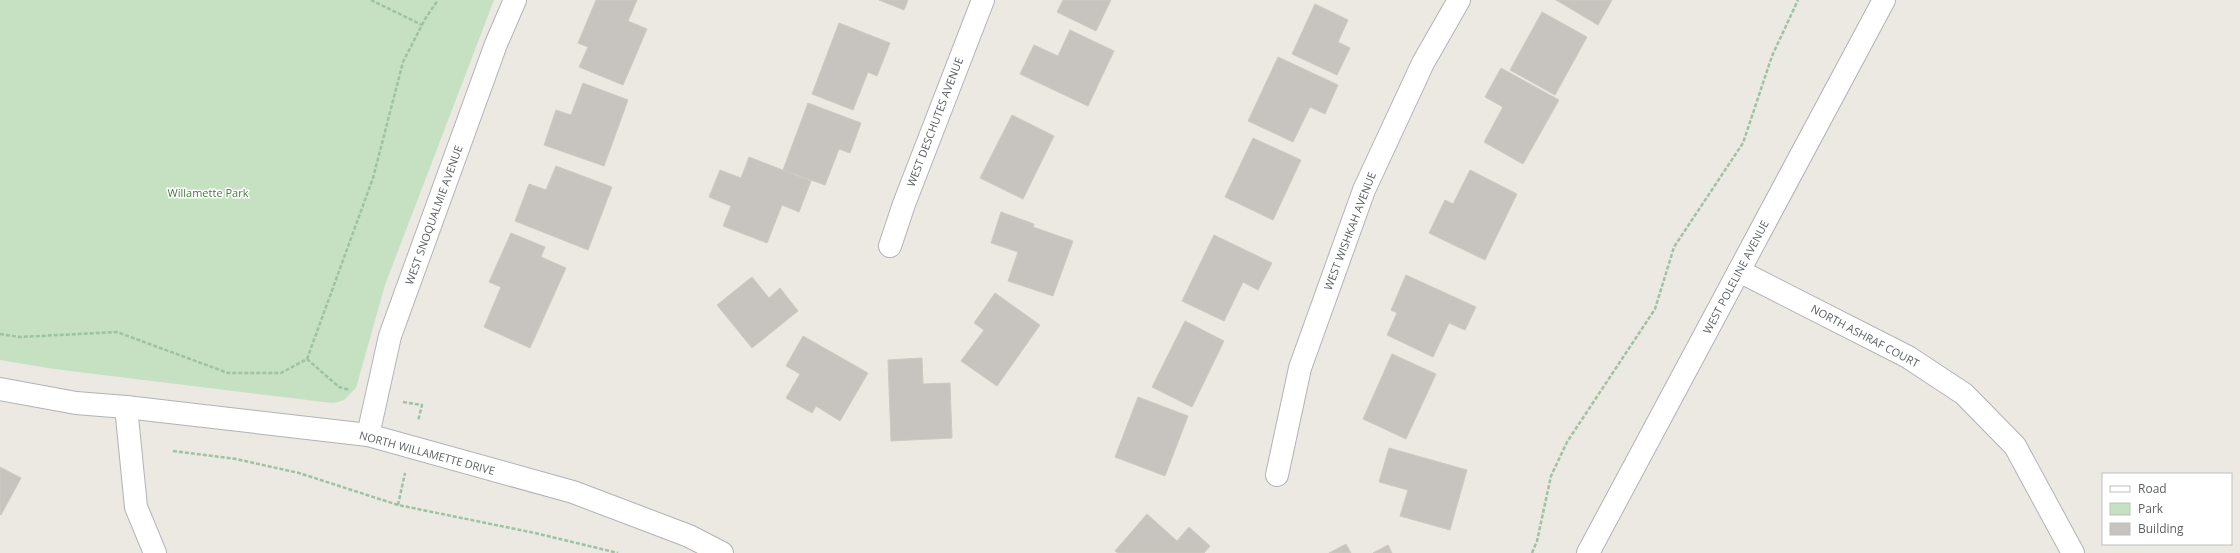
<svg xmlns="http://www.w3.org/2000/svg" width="2240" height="553" font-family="'Open Sans',sans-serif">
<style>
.green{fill:#c6e1c1}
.building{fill:#c7c3bf;stroke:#d0c9c2}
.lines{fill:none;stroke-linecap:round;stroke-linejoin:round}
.minor-casing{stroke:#b0b3b6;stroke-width:24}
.tertiary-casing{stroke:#b0b3b6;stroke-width:24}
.path{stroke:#9dc3a2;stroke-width:2.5;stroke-dasharray:4 2;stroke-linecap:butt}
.minor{stroke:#fff;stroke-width:22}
.tertiary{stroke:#fff;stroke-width:22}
.labels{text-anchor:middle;stroke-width:3;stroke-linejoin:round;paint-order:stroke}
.street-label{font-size:11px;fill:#5b5f61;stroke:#fff}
.park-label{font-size:11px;fill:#447e3d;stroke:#fff}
</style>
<rect width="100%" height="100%" fill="#ece8e2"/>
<path class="green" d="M0,0H494L385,285L356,388L344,400L334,403L324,402L54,369L0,360Z"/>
<g class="building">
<path d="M596,0H637L628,21L647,29L623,85L579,67L588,47L578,43Z"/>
<path d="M879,0H908L904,10Z"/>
<path d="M1063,0H1111L1096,31L1057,12Z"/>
<path d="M1556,0H1612L1598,25Z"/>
<path d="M1315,4L1348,20L1338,42L1350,48L1337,75L1292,54Z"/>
<path d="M1542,12L1587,37L1555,95L1510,70Z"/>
<path d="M839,23L890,43L877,76L868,72L853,110L812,94Z"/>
<path d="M1070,30L1114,51L1088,106L1020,74L1034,45L1058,56Z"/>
<path d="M1278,57L1338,85L1325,114L1310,107L1293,142L1248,121Z"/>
<path d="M1501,68L1559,100L1523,164L1484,142L1503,107L1485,97Z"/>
<path d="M583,83L628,100L604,166L544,145L556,110L571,115Z"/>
<path d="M808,103L861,123L850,153L839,149L825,185L783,170Z"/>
<path d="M1012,115L1054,136L1023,199L980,178Z"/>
<path d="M1253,138L1301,160L1273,220L1225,197Z"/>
<path d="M749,157L811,181L799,212L782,205L767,243L723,226L731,206L709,197L720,170L741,178Z"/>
<path d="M556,166L612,187L588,250L515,221L529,184L546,190Z"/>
<path d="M1470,170L1517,194L1485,260L1429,233L1445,200L1453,204Z"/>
<path d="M1001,212L1034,224L1033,227L1073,241L1053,296L1008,281L1018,252L991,243Z"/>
<path d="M511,233L545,247L541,257L566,268L530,348L484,327L501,287L489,282Z"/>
<path d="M1214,235L1272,263L1258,290L1243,282L1224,321L1182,301Z"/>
<path d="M1406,275L1476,307L1465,330L1449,323L1433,357L1387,335L1397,313L1391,310Z"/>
<path d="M752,277L769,298L780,288L798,311L752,348L717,305Z"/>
<path d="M995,293L1040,325L997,386L961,361L984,330L974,323Z"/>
<path d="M1185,321L1224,341L1192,407L1152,387Z"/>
<path d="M803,336L868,373L840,421L816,406L812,413L786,398L800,374L786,366Z"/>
<path d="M1392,354L1436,374L1406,439L1363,419Z"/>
<path d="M922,358L923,384L950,383L952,438L891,441L888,360Z"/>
<path d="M1138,397L1188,416L1165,476L1115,457Z"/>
<path d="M1389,448L1467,470L1450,530L1400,516L1408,490L1379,482Z"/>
<path d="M0,467L21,478L1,515L0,514Z"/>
<path d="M1147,514L1177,541L1189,527L1210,546L1204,553H1118L1115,551Z"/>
<path d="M1346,544L1351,553H1329Z"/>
<path d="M1388,545L1392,553H1373Z"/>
</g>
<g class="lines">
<defs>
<g id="minor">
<path d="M890,246L904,204L983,0"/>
<path d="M1739,271L1908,357L1964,394L2015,446L2073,553"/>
<path d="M0,389L76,403L126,407L368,435L573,492L689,536L722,553"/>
<path d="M126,407L136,507L155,553"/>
<path d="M368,435L390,336L496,44L515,0"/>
<path d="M1277,475L1300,368L1364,190L1423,63L1459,0"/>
</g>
<path id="tertiary" d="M1588,553L1884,0"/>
</defs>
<use href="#minor" class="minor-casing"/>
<use href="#tertiary" class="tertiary-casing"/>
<g class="path">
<path d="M371,0L422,25"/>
<path d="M0,334L20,337L117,332L228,373H281L307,359L373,178L403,62L425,19L438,0"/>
<path d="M307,359L339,387L350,390"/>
<path d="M403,402L422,405L418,421"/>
<path d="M173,451L236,459L299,473L398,505L535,533L618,553"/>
<path d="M398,505L405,473"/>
<path d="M1532,553L1537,541L1551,476L1567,442L1655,309L1674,247L1743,143L1772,56L1798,0"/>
</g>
<use href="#minor" class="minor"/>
<use href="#tertiary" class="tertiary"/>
</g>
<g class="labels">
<g class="street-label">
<text transform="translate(935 122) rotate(-69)" y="4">WEST DESCHUTES AVENUE</text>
<text transform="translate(434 215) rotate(-70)" y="4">WEST SNOQUALMIE AVENUE</text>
<text transform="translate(1350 231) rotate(-69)" y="4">WEST WISHKAH AVENUE</text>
<text transform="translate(1736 277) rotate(-62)" y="4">WEST POLELINE AVENUE</text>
<text transform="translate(1865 336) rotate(28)" y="4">NORTH ASHRAF COURT</text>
<text transform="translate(427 453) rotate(15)" y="4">NORTH WILLAMETTE DRIVE</text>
</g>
<g class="park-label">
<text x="208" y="197">Willamette Park</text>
</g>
</g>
<rect x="2102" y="473" width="130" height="72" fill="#ffffff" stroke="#bdbfc0"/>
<rect x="2110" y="486" width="20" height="6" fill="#ffffff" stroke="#bdbfc0"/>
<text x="2138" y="493" font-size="12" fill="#5b5f61">Road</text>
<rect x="2110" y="503" width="20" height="12" fill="#c6e1c1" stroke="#bdbfc0"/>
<text x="2138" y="513" font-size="12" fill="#5b5f61">Park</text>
<rect x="2110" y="523" width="20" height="12" fill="#c7c3bf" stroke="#bdbfc0"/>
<text x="2138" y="533" font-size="12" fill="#5b5f61">Building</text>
</svg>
